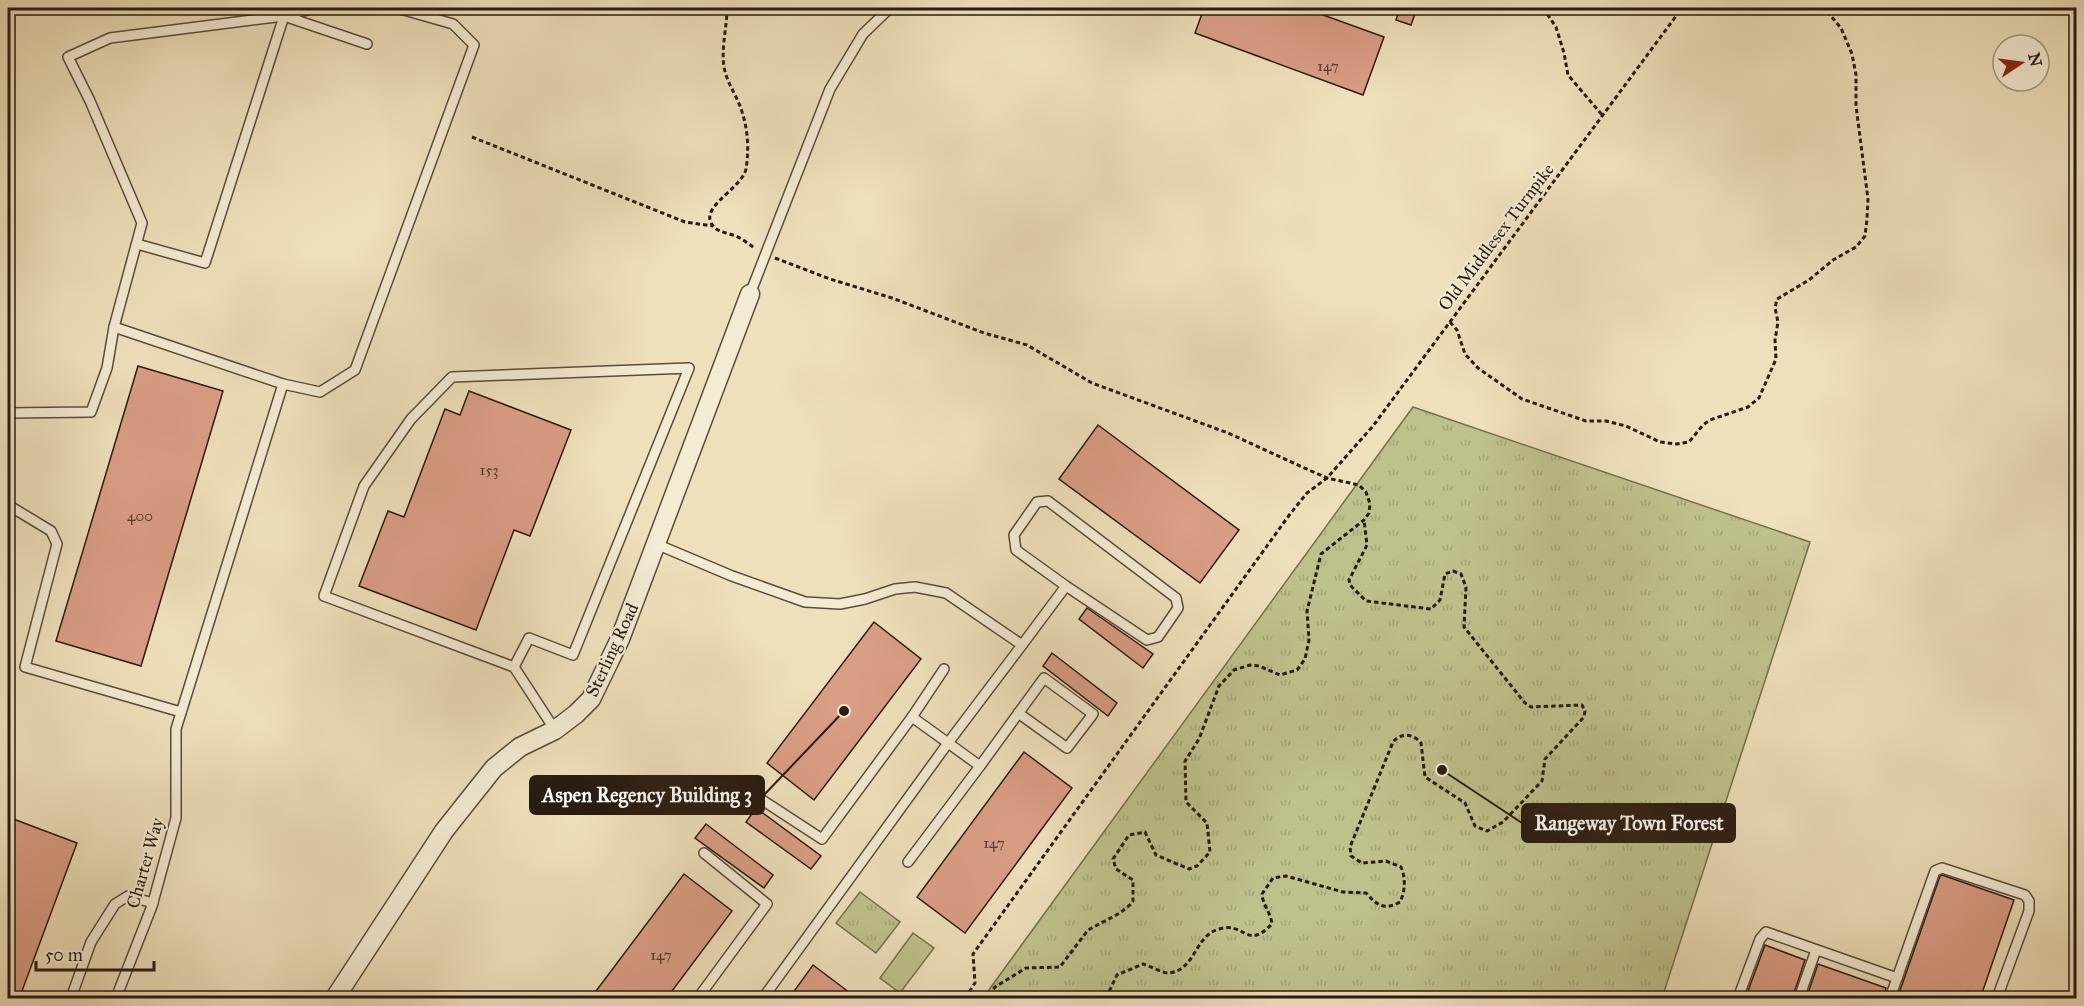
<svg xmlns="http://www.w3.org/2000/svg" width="2084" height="1006" font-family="'IM FELL Great Primer',serif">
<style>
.grass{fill:#bfc18c;stroke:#746e4e;stroke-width:1.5}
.park{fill:url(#park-tufts);stroke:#746e4e;stroke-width:1.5}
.building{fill:#da9d85;stroke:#291b11;stroke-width:1.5}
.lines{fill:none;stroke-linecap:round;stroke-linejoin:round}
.service-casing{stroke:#5a4c3c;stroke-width:12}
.minor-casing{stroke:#5a4c3c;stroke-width:21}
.path{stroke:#291b11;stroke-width:3;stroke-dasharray:4.5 3;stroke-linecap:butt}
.service{stroke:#f4ebd3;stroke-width:9}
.minor{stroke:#f4ebd3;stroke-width:18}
.labels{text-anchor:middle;stroke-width:4.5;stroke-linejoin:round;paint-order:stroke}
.number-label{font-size:15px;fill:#553c2e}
.street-label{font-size:18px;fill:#291b11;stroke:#f4ebd3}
.leader{fill:none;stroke:#291b11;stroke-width:2}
.callout-dot{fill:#291b11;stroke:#f4ebd3;stroke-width:2}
.callout{fill:#291b11;stroke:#291b11;stroke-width:2}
.callout-label{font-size:20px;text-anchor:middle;font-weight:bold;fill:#fff}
</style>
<defs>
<pattern id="park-tufts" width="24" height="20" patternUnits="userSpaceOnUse" patternTransform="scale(1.5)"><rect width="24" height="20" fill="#bfc18c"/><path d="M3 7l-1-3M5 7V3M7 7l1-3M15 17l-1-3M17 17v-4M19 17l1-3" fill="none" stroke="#a4a578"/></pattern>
</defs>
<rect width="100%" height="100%" fill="#eee0bb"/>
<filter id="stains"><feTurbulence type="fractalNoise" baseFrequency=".00333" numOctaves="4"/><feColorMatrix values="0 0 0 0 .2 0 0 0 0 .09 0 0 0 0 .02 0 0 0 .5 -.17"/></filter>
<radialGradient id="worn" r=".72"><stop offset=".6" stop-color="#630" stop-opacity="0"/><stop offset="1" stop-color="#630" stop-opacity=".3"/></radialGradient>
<path class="grass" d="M913,933L934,948L900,993L880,978Z"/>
<g class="park">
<path d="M1413,407L1810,542L1662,998H983Z"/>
<path d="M860,892L900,922L876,953L836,923Z"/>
</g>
<g class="building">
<path d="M1204,8H1304L1384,37L1363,95L1195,33Z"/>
<path d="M1400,8H1417L1411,25L1396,20Z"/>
<path d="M138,366L223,391L141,666L56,641Z"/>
<path d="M469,391L571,430L530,536L514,530L476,630L359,586L388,511L404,517L445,409L460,415Z"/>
<path d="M1098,425L1239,530L1200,583L1059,479Z"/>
<path d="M1087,608L1153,654L1143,668L1079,619Z"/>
<path d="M874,622L921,659L814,800L767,763Z"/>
<path d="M1052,653L1117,703L1108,716L1043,666Z"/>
<path d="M1024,752L1072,788L965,933L917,897Z"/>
<path d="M756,808L821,856L811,869L746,822Z"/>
<path d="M8,817L77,843L19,999H8Z"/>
<path d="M706,824L773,875L764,888L695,838Z"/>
<path d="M684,874L732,911L666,999H590Z"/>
<path d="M1942,875L2014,900L1981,996L1968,991L1967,999H1897L1940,876Z"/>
<path d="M1765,945L1805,960L1792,999H1745Z"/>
<path d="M1818,964L1886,988L1883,999H1806Z"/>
<path d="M813,965L858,999H798L792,994Z"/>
</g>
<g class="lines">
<defs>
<g id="service">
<path d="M137,244L205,263L284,16L367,44"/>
<path d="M750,294L830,89L863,34L890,8"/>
<path d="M114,327L283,384"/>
<path d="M8,413L91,412L107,368L114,327L142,223L90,101L68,57L110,38L284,16L315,8"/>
<path d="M8,505L51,531L57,544L25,667L181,712"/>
<path d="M656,544L732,576L805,602L840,604L865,599L895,589L915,587L946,593L1022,645L948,743L763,998"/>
<path d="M1022,645L1066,586L1016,550L1014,535L1037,502L1048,501L1176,598L1178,608L1158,637L1147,640L1066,586"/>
<path d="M514,667L529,638L573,655L689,368L452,377L411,419L364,486L324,596L514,667L555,730"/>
<path d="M912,717L944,669"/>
<path d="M750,792L822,839L912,717L980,766L1044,678L1093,714L1067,748L1018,713"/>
<path d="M908,862L980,766"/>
<path d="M71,998L91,942L115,904L128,896L153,903"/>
<path d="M116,998L152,906L176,818V729L283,384L320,392L355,370L474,45L453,24L397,8"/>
<path d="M698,998L767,904L704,853"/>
<path d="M1738,998L1760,939L1766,932L1897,978"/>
<path d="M1799,998L1816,950"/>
<path d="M1890,998L1935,871L1942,868L2025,895L2029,901V911L1997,998"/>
</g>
<path id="minor" d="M335,998L444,831L494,768L520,747L555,730L576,714L591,699L620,639L750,294"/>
</defs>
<use href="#service" class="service-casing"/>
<use href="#minor" class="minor-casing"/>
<g class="path">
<path d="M727,8C727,28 721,47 724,67C726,78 731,87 736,97C747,119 750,145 746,169C742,187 706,204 710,220C714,233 726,232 736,236C743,239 749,245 755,248"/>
<path d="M1543,8L1556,27L1564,53L1568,75L1603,116"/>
<path d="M472,137L685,222L713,226"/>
<path d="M775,258L830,279L892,298L984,333L1027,345L1092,383L1228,433L1311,471L1327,478L1359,485L1366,492L1370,504L1369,513L1364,520L1321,554L1307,611L1309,640L1305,659L1297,670L1280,675L1259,666L1250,665L1234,670L1219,686L1199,739L1185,761L1186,802L1207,823L1210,852L1197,866L1189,869L1156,855L1145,832L1129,835L1113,859L1116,869L1133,880V901L1131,904L1120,913L1088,930L1060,967L1026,968L995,987L986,998"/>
<path d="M1450,322L1457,330L1465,354L1478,368L1522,399L1586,421H1606L1626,426L1660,442L1677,444L1689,442L1703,425L1710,420L1748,407L1759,398L1776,359L1775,340L1778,322L1775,308L1777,299L1809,280L1833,260L1856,247L1865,236L1867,219L1868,199L1856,106V75L1852,54L1841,28L1824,8"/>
<path d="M965,998L975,983L973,954L1290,514L1307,493L1327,478L1373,426L1682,8"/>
<path d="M1106,998L1117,975L1143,964C1150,966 1162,973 1169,973C1196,970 1194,936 1219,929C1245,921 1246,951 1272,924C1271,913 1263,906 1262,894L1273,878L1286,876L1343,892L1366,893C1377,905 1384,911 1400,902C1405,892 1406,878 1401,867L1386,861L1362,863L1351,856L1350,847L1393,742C1401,732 1414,734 1421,743L1425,777L1465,803L1475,826L1487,831L1503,822L1542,781L1545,759L1584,717L1585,711L1582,705L1531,707L1525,703L1464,627L1466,587L1461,574L1453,571L1445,574L1440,600L1431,609L1366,601L1350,585L1349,580L1367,545L1364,520"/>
</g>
<use href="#service" class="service"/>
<use href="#minor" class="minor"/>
</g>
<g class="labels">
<g class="number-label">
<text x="1328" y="71">147</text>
<text x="489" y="475">153</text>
<text x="140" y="521">400</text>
<text x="994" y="848">147</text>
<text x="661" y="960">147</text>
</g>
<g class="street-label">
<text transform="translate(1496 237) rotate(-53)" y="6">Old Middlesex Turnpike</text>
<text transform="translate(612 650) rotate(-65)" y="6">Sterling Road</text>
<text transform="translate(145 863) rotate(-74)" y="6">Charter Way</text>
</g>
</g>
<path class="leader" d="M844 711L764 795M1442 770L1522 823"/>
<g class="callout-dot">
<circle cx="844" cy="711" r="6"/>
<circle cx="1442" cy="770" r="6"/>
</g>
<g class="callout">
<rect x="530" y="776" width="234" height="38" rx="6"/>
<rect x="1522" y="804" width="213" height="38" rx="6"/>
</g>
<g class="callout-label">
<text x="647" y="802">Aspen Regency Building 3</text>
<text x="1629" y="830">Rangeway Town Forest</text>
</g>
<rect width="2084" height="1006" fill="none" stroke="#eee0bb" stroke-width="30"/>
<rect x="9" y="9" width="2066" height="988" fill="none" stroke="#291b11" stroke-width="3"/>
<rect x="15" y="15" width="2054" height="976" fill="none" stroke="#291b11" stroke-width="1.5"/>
<g transform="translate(2021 63) rotate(77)"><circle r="28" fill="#f4ebd3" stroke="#a39885" stroke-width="1.5"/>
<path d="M0-4.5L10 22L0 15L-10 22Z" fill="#8f2418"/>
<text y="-9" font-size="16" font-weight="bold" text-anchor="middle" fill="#291b11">N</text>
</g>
<path d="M36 961v9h118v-9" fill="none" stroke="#291b11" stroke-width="3"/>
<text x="45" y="961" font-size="18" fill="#291b11" stroke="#f4ebd3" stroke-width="4.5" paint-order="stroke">50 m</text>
<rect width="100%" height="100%" filter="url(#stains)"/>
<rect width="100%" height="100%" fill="url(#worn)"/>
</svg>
